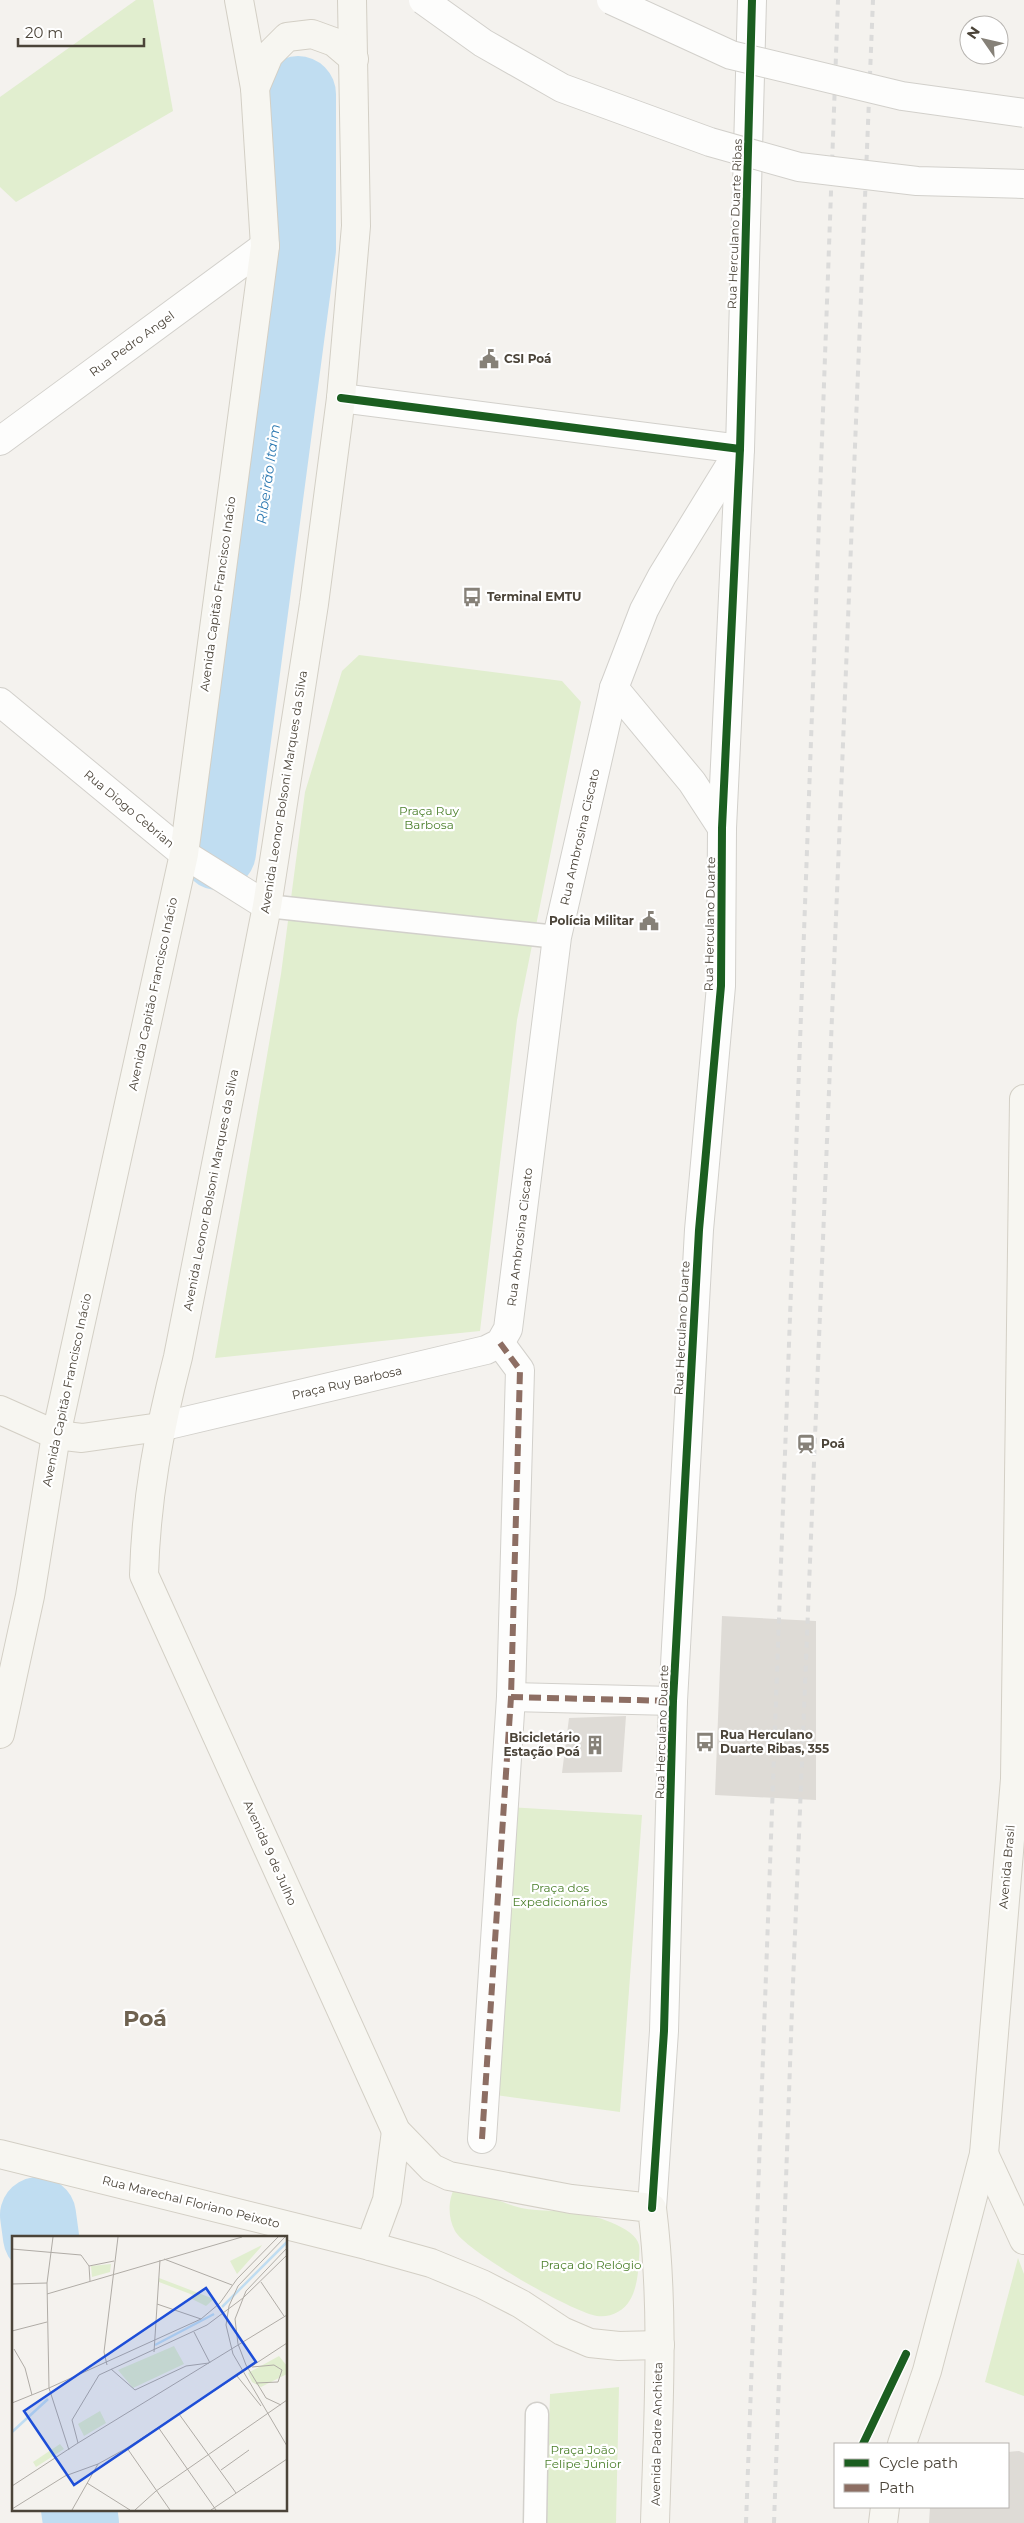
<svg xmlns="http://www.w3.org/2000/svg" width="1024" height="2523" font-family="Montserrat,sans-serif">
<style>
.green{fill:#e1eecf}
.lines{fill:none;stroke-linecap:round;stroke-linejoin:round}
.river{stroke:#c0ddf1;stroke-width:76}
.building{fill:#dedbd6}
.service-casing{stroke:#d2d0cb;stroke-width:25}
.pedestrian-casing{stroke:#d2d0cb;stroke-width:30}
.minor-casing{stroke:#d2d0cb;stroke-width:30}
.tertiary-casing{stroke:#d2d0cb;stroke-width:30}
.secondary-casing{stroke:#d3cfc5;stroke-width:30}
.service{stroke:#fdfdfc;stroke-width:22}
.pedestrian{stroke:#fdfdfc;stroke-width:28}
.minor{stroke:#fdfdfc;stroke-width:28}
.tertiary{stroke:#fdfdfc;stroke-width:28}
.secondary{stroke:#f7f6f1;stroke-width:28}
.rail{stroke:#dbdbda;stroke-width:4;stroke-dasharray:6 6;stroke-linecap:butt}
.tertiary-bridge-casing{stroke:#d2d0cb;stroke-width:30;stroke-linecap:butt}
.tertiary-bridge{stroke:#fdfdfc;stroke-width:28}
.quiet{stroke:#8d6e63;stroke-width:6;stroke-dasharray:12 6;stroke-linecap:butt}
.cycleway-casing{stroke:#fff;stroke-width:11}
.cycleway{stroke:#1b5e20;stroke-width:8}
.labels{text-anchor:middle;stroke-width:4.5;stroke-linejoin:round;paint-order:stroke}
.street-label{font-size:12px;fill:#4b4439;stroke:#fff}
.poi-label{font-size:12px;font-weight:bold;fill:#4b4439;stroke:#fff;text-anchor:start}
.park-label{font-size:12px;fill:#4a7f2a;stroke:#fff}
.water-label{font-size:14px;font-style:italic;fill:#2e7ab2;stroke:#fff}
.town-label{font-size:22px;font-weight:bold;fill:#6e6250;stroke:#fff}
.inset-river{fill:none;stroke:#c0ddf1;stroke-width:2.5}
.inset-road{fill:none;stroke:#b0aca6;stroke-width:1}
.view{fill:#1d4ed8;fill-opacity:0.15;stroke:#1d4ed8;stroke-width:2.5}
.inset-edge{fill:none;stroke:#4b4439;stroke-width:2.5}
</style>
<rect width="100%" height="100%" fill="#f4f2ee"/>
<g class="green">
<path d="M136,0H153L173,111L16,202L0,187V97Z"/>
<path d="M359,655L562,681L581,702L517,1020L480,1331L215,1358L281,974L305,792L342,671Z"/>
<path d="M490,1806L642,1815L620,2112L474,2092Z"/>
<path d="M457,2184C475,2191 496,2200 514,2206C533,2212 554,2210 574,2212C590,2214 636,2227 639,2245C640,2249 639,2256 639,2260C638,2274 637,2288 630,2300C624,2311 610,2318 597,2316C572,2312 467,2252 455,2231C447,2216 448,2197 457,2184Z"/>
<path d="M1018,2258L1024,2274V2396L985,2382Z"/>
<path d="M619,2387L616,2523H546L550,2394Z"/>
</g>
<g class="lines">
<g class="river">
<path d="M218,852L298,249V94"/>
<path d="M38,2215L41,2237"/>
<path d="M79,2509L81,2523"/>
</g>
</g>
<g class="building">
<path d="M722,1616L816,1621V1800L715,1795Z"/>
<path d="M626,1716L622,1772L562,1773L569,1718Z"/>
<path d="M1019,2451L1024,2453V2523H929L930,2507H1008V2452Z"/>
</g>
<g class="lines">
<defs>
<g id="service">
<path d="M267,906L557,937"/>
<path d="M535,2523L537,2414"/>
</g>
<g id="pedestrian">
<path d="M511,1697L673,1701"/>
<path d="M482,2139L511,1697L520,1370L500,1343"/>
</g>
<g id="minor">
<path d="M0,441L265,246"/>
<path d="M614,688L692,782L722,828"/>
<path d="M0,702L184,854L267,906"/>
<path d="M160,1427L486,1350L500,1343L508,1329L557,937L614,688L644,610L662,576L740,449L341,398"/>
</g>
<path id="tertiary" d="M652,2208L664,2031L673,1701L699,1230L721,986L722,828L740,449L752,0"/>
<g id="secondary">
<path d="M352,0L356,226L341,398L314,604L267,906L178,1357C159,1430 146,1499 144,1575L396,2131L432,2168L449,2176L571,2199L652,2208C665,2312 658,2418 655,2523"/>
<path d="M255,88L269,55L287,37L312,34L334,42L354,59"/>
<path d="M0,1410L56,1435L82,1438L160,1427"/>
<path d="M0,1734L30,1596L56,1435L184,854L265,246L255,88L239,0"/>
<path d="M0,2154L370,2246L431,2263L482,2284L521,2304L562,2331L590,2343L619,2346L660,2345"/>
<path d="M984,2154L1024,2240"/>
<path d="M370,2246L387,2200L396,2131"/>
<path d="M902,2444L927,2371L984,2154L1015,1779L1024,1099"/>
<path d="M883,2523L885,2507"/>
</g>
</defs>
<use href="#service" class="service-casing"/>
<use href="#pedestrian" class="pedestrian-casing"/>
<use href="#minor" class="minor-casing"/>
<use href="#tertiary" class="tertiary-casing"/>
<use href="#secondary" class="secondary-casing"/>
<use href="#service" class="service"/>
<use href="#pedestrian" class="pedestrian"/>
<use href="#minor" class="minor"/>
<use href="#tertiary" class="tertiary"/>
<use href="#secondary" class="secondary"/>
<g class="rail">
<path d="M746,2523L838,0"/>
<path d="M774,2523L792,2008L873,0"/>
</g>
<defs>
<g id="tertiary-bridge">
<path d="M423,0L483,43L562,88L710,142L799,167L917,181L1024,184"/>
<path d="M611,0L731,55L902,96L1024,113"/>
</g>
</defs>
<use href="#tertiary-bridge" class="tertiary-bridge-casing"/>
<use href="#tertiary-bridge" class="tertiary-bridge"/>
<g class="quiet">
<path d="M511,1697L673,1701"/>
<path d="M482,2139L511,1697L520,1370L500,1343"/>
</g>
<defs>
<g id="cycleway">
<path d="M341,398L740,449"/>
<path d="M652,2208L664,2031L673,1701L699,1230L721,986L722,828L740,449L752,0"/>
<path d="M863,2444L906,2354"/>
</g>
</defs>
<use href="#cycleway" class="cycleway-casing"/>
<use href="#cycleway" class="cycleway"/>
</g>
<defs>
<symbol id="civic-bare" viewBox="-9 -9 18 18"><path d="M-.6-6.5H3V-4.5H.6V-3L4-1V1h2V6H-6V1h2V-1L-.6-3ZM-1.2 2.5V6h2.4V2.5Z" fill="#868178" stroke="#fff" stroke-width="2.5" paint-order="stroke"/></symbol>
<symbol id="bus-bare" viewBox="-9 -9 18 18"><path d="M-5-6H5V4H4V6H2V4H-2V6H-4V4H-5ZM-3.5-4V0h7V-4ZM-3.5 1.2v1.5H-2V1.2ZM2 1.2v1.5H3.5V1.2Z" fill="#868178" stroke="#fff" stroke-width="2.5" paint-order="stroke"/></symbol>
<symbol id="station-bare" viewBox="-9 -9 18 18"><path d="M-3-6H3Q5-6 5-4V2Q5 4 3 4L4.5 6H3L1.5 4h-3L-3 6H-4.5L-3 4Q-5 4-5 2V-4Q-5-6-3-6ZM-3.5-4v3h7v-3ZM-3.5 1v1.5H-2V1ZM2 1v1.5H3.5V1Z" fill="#868178" stroke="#fff" stroke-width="2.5" paint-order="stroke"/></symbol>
<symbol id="building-bare" viewBox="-9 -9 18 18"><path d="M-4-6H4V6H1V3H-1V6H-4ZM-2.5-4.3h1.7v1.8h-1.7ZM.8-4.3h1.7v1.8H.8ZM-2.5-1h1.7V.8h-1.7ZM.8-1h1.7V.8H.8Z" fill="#868178" stroke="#fff" stroke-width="2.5" paint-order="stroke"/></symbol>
</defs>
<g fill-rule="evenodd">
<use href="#civic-bare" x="475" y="345" width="28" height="28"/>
<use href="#bus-bare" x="458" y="583" width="28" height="28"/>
<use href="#civic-bare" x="635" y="907" width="28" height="28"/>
<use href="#station-bare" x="792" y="1430" width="28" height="28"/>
<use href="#bus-bare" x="691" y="1728" width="28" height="28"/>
<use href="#building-bare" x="581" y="1731" width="28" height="28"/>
</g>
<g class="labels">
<g class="street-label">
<text transform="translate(735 224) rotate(-88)" y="4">Rua Herculano Duarte Ribas</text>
<text transform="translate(132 344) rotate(-36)" y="4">Rua Pedro Angel</text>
<text transform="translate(218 594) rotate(-82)" y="4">Avenida Capitão Francisco Inácio</text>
<text transform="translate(284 792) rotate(-81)" y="4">Avenida Leonor Bolsoni Marques da Silva</text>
<text transform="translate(129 809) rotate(40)" y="4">Rua Diogo Cebrian</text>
<text transform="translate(580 837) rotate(-77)" y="4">Rua Ambrosina Ciscato</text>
<text transform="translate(710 924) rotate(-89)" y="4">Rua Herculano Duarte</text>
<text transform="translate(153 994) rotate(-78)" y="4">Avenida Capitão Francisco Inácio</text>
<text transform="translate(211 1190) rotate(-79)" y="4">Avenida Leonor Bolsoni Marques da Silva</text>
<text transform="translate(520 1237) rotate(-83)" y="4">Rua Ambrosina Ciscato</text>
<text transform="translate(682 1328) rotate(-87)" y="4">Rua Herculano Duarte</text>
<text transform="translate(347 1383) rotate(-13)" y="4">Praça Ruy Barbosa</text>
<text transform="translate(67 1390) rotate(-78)" y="4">Avenida Capitão Francisco Inácio</text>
<text transform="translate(662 1732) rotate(-88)" y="4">Rua Herculano Duarte</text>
<text transform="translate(270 1853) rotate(66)" y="4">Avenida 9 de Julho</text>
<text transform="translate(1007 1867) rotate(-85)" y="4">Avenida Brasil</text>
<text transform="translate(191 2202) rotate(14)" y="4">Rua Marechal Floriano Peixoto</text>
<text transform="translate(657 2434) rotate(-89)" y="4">Avenida Padre Anchieta</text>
</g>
<g class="poi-label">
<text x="504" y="363">CSI Poá</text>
<text x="487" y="601">Terminal EMTU</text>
<text x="634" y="925" text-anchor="end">Polícia Militar</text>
<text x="821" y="1448">Poá</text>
<text x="720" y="1739">Rua Herculano<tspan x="720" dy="14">Duarte Ribas, 355</tspan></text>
<text x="580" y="1742" text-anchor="end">Bicicletário<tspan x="580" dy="14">Estação Poá</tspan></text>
</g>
<g class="park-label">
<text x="429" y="815">Praça Ruy<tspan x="429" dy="14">Barbosa</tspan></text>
<text x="560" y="1892">Praça dos<tspan x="560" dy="14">Expedicionários</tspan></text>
<text x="591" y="2269">Praça do Relógio</text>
<text x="583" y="2454">Praça João<tspan x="583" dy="14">Felipe Júnior</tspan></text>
</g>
<g class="water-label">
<text transform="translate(268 474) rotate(-82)" y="5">Ribeirão Itaim</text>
</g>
<g class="town-label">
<text x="145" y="2026">Poá</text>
</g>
</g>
<g transform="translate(12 2236)">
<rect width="275" height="275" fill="#f4f2ee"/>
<path d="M250,9L248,12L225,38L218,25ZM99,28L98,36L80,41L79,30ZM147,42L202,63L194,70L180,63L181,59L147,46ZM162,110L172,128L121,152L106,134ZM267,120L275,130V138L249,151L240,146L236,137ZM88,175L94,187L72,200L66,188ZM48,208L52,213L24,231L21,226Z" fill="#e1eecf"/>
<path class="inset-river" d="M210,71L275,6M143,109L202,78M0,196L36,163"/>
<path class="inset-road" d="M273,1L226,50L217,70L214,89L221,118L275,210M0,13L69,19L77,30L78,45M152,23L220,49M77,30L102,25M249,46L272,80M0,48L35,47M35,58L230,1M145,68L189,83M0,95L35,86M182,96L198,127M2,113L13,132L20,159M142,116L148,24M95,129L92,116L106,1M240,131L262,129L270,134L266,146L244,147M99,133L123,154L174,130L197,127M225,140L249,170M0,167L37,152L35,47L41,1M269,169L254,162L234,129L226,108L223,83L234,55L275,12M167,178L224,257M146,191L204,274M66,207L275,79M115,212L158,274M57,214L37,152L189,83L208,67L225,43L266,1M209,234L237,214M75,247L118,274M0,250L66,207L60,184L87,139L195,89L231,62L275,19M0,273L53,240L86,228L115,212L275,107M60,274L86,228M123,274L144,255L275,164M199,274L275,223"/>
<path class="view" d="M194,52L244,126L62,249L12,175Z"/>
<rect width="275" height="275" class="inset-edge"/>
</g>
<rect x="834" y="2443" width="175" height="65" fill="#ffffff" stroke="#b7b4b0"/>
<rect x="844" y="2459" width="25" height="8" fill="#1b5e20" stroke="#b7b4b0"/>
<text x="879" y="2468" font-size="15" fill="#4b4439">Cycle path</text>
<rect x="844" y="2484" width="25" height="8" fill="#8d6e63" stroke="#b7b4b0"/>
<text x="879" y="2493" font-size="15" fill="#4b4439">Path</text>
<g transform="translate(984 40) rotate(304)"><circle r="24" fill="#ffffff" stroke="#b7b4b0"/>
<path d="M0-4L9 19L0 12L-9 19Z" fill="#868178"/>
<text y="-8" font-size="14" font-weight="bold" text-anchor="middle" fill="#4b4439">N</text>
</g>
<path d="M18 38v8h126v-8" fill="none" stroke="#4b4439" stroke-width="2.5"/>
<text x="25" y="38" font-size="15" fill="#4b4439" stroke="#ffffff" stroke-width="4" paint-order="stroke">20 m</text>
</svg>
